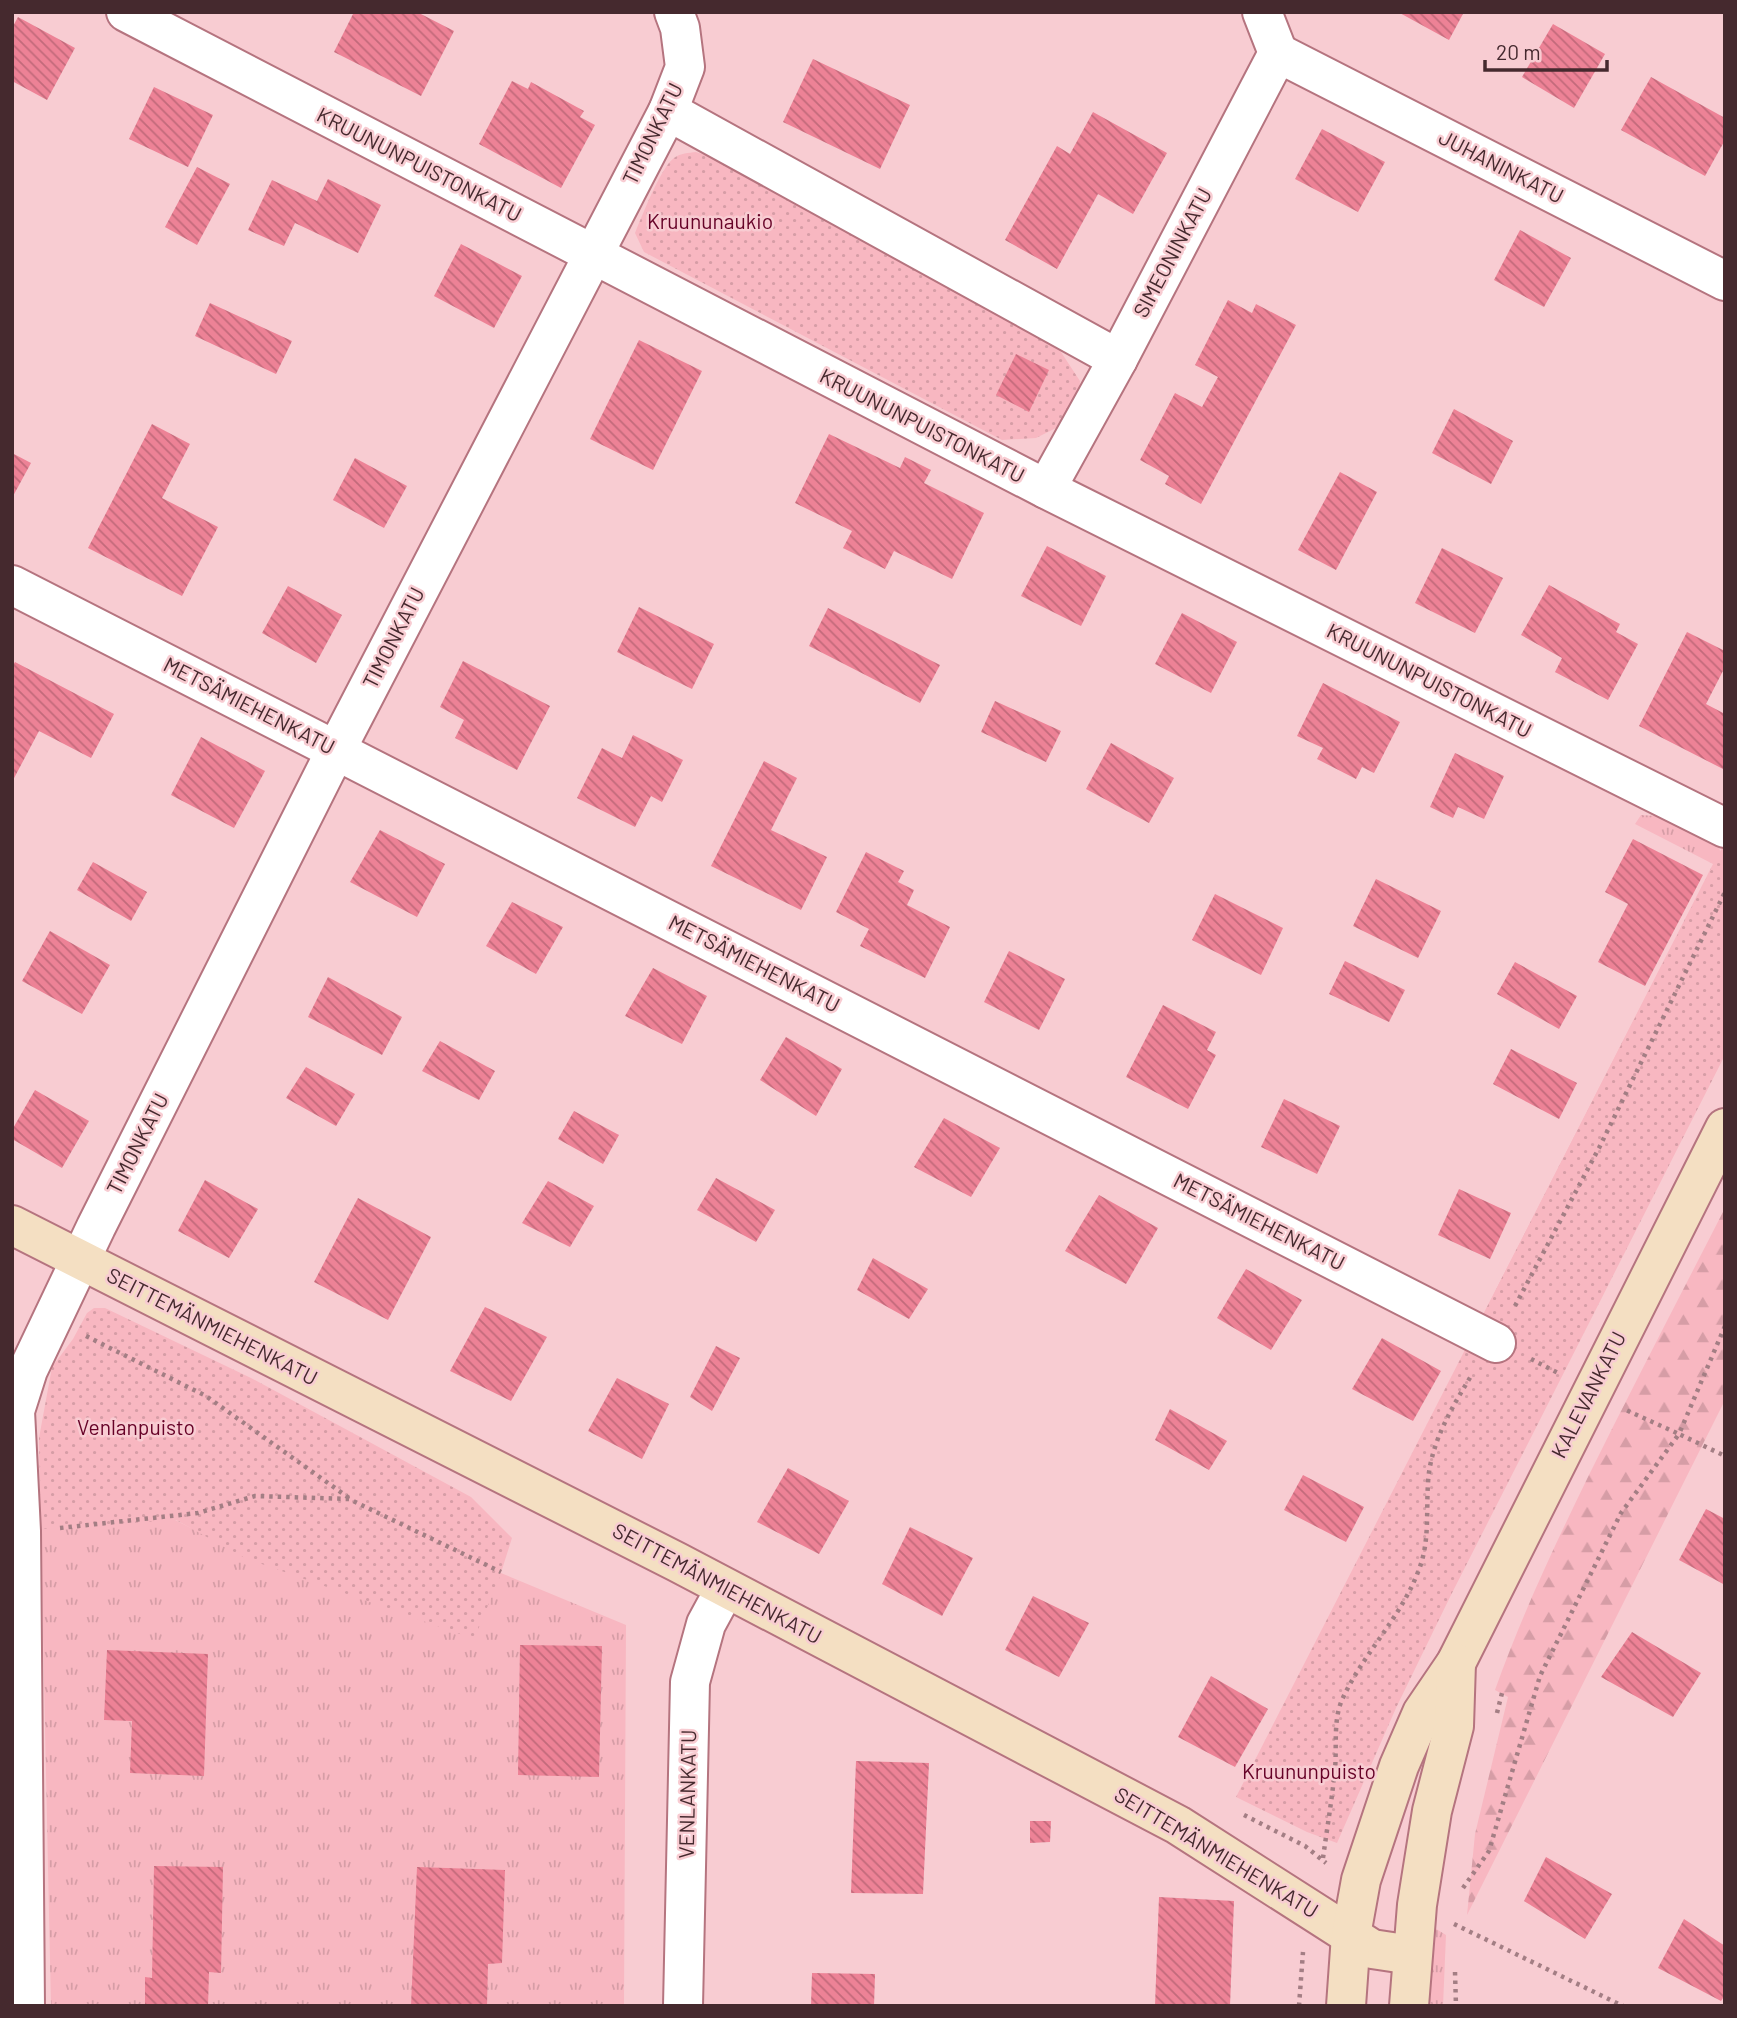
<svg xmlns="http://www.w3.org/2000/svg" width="1737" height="2018" font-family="Barlow,sans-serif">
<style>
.grass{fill:url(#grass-tufts)}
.forest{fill:url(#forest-firs)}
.park{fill:url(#park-dots)}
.building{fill:url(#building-back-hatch)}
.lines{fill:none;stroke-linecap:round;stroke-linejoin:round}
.street-casing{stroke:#b5747f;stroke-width:42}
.secondary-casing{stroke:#b5747f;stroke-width:42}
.path{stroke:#a37e84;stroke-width:4.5;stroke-dasharray:3.5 5;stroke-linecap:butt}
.street{stroke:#fff;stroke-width:38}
.secondary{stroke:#f4dfc2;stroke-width:38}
.labels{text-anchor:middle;stroke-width:5;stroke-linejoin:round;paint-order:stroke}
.street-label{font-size:21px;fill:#45292e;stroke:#f8ccd2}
.park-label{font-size:21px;fill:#660227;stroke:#f8ccd2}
</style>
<defs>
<pattern id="grass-tufts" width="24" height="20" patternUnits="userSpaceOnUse" patternTransform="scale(1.75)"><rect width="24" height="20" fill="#f8b7c1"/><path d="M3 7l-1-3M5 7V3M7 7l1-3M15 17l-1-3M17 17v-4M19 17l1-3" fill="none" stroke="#d69da6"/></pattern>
<pattern id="forest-firs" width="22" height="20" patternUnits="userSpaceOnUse" patternTransform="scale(1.75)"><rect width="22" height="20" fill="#f8b7c1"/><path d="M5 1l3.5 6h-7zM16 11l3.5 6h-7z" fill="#d69da6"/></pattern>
<pattern id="park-dots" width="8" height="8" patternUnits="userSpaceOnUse" patternTransform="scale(1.75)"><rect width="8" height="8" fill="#f8b7c1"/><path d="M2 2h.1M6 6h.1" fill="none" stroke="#d69da6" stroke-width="1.8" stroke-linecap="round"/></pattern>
<pattern id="building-back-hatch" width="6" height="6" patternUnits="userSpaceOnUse" patternTransform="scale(1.75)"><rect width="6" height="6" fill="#ed8296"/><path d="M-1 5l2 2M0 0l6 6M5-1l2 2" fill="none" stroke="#c26a7b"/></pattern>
</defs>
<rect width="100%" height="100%" fill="#f8ccd2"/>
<g class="grass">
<path d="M1641,815L1657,816L1708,837L1719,848L1723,859L1480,1321L1713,864L1635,824Z"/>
<path d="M39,1451L191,1528L330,1502L626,1625L624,2006H51Z"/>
<path d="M1433,1927L1446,1935L1443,2006H1428Z"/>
</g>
<path class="forest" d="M1725,1208V1400L1467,1915L1475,1834L1508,1697L1495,1690C1521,1617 1553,1549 1587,1479C1632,1388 1679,1298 1725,1208Z"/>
<g class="park">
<path d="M696,152L710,157L1057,346L1080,381L1079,396L1062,425L1036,438L1002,440L644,252L635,233C642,216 661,167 674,158C681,153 688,153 696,152Z"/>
<path d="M1725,842V1055L1450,1597L1396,1708L1337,1843L1307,1832L1236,1797Z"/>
<path d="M94,1308H105L251,1378L471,1497L512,1538L499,1579L474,1639L245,1558L176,1520L41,1529L39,1438L52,1367L73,1339L87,1313Z"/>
</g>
<g class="building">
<path d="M354,12H417L454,31L421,96L334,52Z"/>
<path d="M1398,12H1464L1449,40Z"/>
<path d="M18,17L75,48L47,100L12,81V28Z"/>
<path d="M1553,24L1605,54L1574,108L1522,77Z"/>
<path d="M813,59L910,105L880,169L783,122Z"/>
<path d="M1651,77L1725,118V140L1705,176L1621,130Z"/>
<path d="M512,81L528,89L531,82L584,111L580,117L595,125L561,188L479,144Z"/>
<path d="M154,87L213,115L188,167L129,139Z"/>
<path d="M1093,112L1167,153L1133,214L1098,194L1057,269L1005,240L1057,146L1070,154Z"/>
<path d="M1322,129L1385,162L1358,212L1295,179Z"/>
<path d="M197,167L230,184L197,245L165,227Z"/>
<path d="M328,179L381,205L358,253L295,223L284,246L248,230L272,180L317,201Z"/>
<path d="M1520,230L1571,258L1544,307L1494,280Z"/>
<path d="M461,244L522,276L494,328L434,296Z"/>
<path d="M1228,300L1252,313L1256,304L1296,325L1201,504L1165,484L1169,476L1140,460L1175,393L1202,407L1218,377L1195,365Z"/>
<path d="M210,303L292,341L276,374L195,336Z"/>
<path d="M639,340L702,371L653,470L590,439Z"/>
<path d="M1016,354L1049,370L1029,412L996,395Z"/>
<path d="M1454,409L1513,441L1491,484L1432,453Z"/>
<path d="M152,424L190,444L162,498L218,527L182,596L88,548Z"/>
<path d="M829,434L900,468L905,457L931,470L924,483L984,513L952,579L894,551L885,569L843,548L852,531L795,503Z"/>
<path d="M12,453L31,463L12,498Z"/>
<path d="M355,458L407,486L384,528L333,500Z"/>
<path d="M1340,472L1377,492L1336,570L1298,550Z"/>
<path d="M1047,546L1106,576L1081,626L1021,596Z"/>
<path d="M1442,548L1503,578L1475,633L1415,603Z"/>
<path d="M1549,585L1620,624L1616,632L1638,644L1608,700L1555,672L1562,658L1521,635Z"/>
<path d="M288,586L342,615L316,663L262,633Z"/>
<path d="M639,607L714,644L692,689L617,652Z"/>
<path d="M828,608L940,665L920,703L809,646Z"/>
<path d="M1182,613L1237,642L1211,693L1155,664Z"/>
<path d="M1687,632L1725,651V667L1706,704L1725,714V770L1639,726Z"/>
<path d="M463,661L550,706L517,770L455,738L464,720L440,707Z"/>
<path d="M15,662L114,714L91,758L39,731L12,782V667Z"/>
<path d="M1323,683L1400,722L1374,773L1362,767L1356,779L1317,759L1323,748L1297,736Z"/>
<path d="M995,701L1061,731L1046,762L981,732Z"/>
<path d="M633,735L683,760L662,802L651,796L635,827L577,798L602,748L622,758Z"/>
<path d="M201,737L265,771L234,828L171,795Z"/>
<path d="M1111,743L1174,778L1149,823L1086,789Z"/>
<path d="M1455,753L1504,776L1484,819L1458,807L1453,818L1430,807Z"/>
<path d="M764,761L797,778L771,830L827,857L801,910L711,866Z"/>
<path d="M380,830L445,864L417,917L350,882Z"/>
<path d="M1633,839L1703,875L1645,986L1598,962L1628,904L1605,892Z"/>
<path d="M866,852L904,871L898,882L914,890L907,905L950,927L925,978L860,946L869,929L836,912Z"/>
<path d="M93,862L147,892L131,921L77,890Z"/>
<path d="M1376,879L1441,911L1418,958L1353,926Z"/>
<path d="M1215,894L1283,928L1261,975L1192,940Z"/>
<path d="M512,902L563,927L536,974L486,946Z"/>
<path d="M50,931L110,965L82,1014L22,981Z"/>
<path d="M1009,951L1065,979L1039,1030L984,1002Z"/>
<path d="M1345,961L1405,990L1389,1022L1329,994Z"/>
<path d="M1515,962L1577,996L1559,1029L1497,994Z"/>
<path d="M653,968L707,996L682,1044L625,1016Z"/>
<path d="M328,977L402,1017L382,1055L308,1017Z"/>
<path d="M1163,1005L1216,1032L1207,1050L1216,1055L1188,1109L1126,1077Z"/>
<path d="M786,1037L842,1069L816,1116L760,1080Z"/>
<path d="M440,1041L495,1071L479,1100L422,1071Z"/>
<path d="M1511,1049L1577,1083L1559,1119L1493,1084Z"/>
<path d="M306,1067L355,1094L336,1126L286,1098Z"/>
<path d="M35,1090L89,1121L62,1168L12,1139V1130Z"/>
<path d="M1284,1099L1340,1126L1317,1174L1261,1147Z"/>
<path d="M574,1111L619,1135L603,1164L558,1139Z"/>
<path d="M944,1118L1000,1148L971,1197L914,1167Z"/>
<path d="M716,1178L775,1210L756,1242L697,1210Z"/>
<path d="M205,1180L258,1209L229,1258L178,1231Z"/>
<path d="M548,1181L594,1206L570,1247L522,1223Z"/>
<path d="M1459,1189L1511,1213L1490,1259L1438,1235Z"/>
<path d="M1099,1195L1158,1228L1126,1284L1065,1251Z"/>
<path d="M358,1198L431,1237L388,1320L314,1282Z"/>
<path d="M873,1258L928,1289L909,1319L857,1290Z"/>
<path d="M1246,1269L1302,1300L1271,1350L1217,1318Z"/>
<path d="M485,1307L547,1337L511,1401L450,1371Z"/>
<path d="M1382,1338L1441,1371L1413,1421L1352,1389Z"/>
<path d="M716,1346L740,1358L712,1411L690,1397Z"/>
<path d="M617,1378L669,1404L642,1459L588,1431Z"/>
<path d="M1170,1409L1227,1441L1209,1470L1155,1440Z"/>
<path d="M788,1468L849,1501L819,1554L757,1522Z"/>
<path d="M1303,1475L1364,1507L1346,1542L1284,1510Z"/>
<path d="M1706,1509L1725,1519V1585L1679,1560Z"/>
<path d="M910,1527L973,1558L942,1616L882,1584Z"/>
<path d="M1033,1596L1089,1623L1059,1677L1005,1650Z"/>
<path d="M1632,1632L1701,1673L1673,1717L1601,1677Z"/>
<path d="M520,1645L602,1646L599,1777L518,1775Z"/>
<path d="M107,1650L208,1654L204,1776L130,1773L132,1721L104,1720Z"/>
<path d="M1211,1676L1268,1709L1235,1767L1178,1737Z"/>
<path d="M856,1761L929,1763L923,1894L851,1893Z"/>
<path d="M1030,1821H1051L1050,1842L1030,1843Z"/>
<path d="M1546,1857L1612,1894L1585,1939L1524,1901Z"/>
<path d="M154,1866L223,1867L221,1973L209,1972L208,2006H145V1977L152,1978Z"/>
<path d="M417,1867L505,1870L502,1963L488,1964L487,2006H411Z"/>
<path d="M1159,1897L1234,1901L1230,2006H1155Z"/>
<path d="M1684,1919L1725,1946V1995L1721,2001L1658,1968Z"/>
<path d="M812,1973L875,1974L874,2006H811Z"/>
</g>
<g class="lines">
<defs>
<g id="street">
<path d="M126,12L1046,489L1725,828"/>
<path d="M1278,53L1725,281"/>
<path d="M668,111L1118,359"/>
<path d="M1046,489L1118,359L1278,53L1262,12"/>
<path d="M12,585L1496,1343"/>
<path d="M25,2006L21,1531L15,1411L28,1370L96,1227L336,750L668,111L685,67L680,28L674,12"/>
<path d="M683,2006L690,1682L706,1624L725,1589"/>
</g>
<g id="secondary">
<path d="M12,1225L677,1562L1178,1825L1372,1949L1412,1955"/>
<path d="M1346,2006L1351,1935L1361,1880L1399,1766L1422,1713L1456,1663L1725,1128"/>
<path d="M1409,2006L1417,1905L1432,1811L1454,1726L1456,1663"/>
</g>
</defs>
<use href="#street" class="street-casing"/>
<use href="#secondary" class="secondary-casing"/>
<g class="path">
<path d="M1515,1306L1599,1148L1725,892"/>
<path d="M1725,1326L1679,1434L1725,1456"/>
<path d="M86,1336L206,1396L349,1498"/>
<path d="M1531,1359L1558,1373"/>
<path d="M60,1528L198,1513L255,1496L349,1499L501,1572"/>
<path d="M1497,1713L1502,1693"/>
<path d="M1244,1815L1305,1846L1326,1863"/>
<path d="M1323,1858C1327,1829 1332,1799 1335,1769C1337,1747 1333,1720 1342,1700C1362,1655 1400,1619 1418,1572C1430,1543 1426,1514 1428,1483C1430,1444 1451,1409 1471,1376"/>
<path d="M1463,1888L1489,1851L1540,1676L1621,1513L1679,1434L1626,1410"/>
<path d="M1454,1924L1623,2006"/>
<path d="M1455,1972L1456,2006"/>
<path d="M1299,2006L1303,1952"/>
</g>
<use href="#street" class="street"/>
<use href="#secondary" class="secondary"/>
</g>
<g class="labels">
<g class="street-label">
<text transform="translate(653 134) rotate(-64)" y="7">TIMONKATU</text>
<text transform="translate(419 165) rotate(27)" y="7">KRUUNUNPUISTONKATU</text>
<text transform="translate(1501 167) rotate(27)" y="7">JUHANINKATU</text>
<text transform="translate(1173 253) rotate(-62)" y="7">SIMEONINKATU</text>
<text transform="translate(922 426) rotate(27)" y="7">KRUUNUNPUISTONKATU</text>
<text transform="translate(394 638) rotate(-63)" y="7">TIMONKATU</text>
<text transform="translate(1429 681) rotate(27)" y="7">KRUUNUNPUISTONKATU</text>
<text transform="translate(249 706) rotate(27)" y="7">METSÄMIEHENKATU</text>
<text transform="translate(754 964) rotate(27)" y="7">METSÄMIEHENKATU</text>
<text transform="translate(138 1144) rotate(-63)" y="7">TIMONKATU</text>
<text transform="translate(1259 1222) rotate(27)" y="7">METSÄMIEHENKATU</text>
<text transform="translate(212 1327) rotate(27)" y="7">SEITTEMÄNMIEHENKATU</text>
<text transform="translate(1589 1395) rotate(-63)" y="7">KALEVANKATU</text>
<text transform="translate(717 1584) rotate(28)" y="7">SEITTEMÄNMIEHENKATU</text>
<text transform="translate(688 1794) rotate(-89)" y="7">VENLANKATU</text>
<text transform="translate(1216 1853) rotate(31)" y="7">SEITTEMÄNMIEHENKATU</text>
</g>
<g class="park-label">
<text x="710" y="229">Kruununaukio</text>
<text x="136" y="1435">Venlanpuisto</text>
<text x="1309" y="1779">Kruununpuisto</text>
</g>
</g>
<rect width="1737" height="2018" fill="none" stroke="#45292e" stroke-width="28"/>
<path d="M1485 60v10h122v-10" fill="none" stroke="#45292e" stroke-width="3.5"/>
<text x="1496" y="60" font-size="21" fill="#45292e" stroke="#f8ccd2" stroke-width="5" paint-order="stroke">20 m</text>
</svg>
